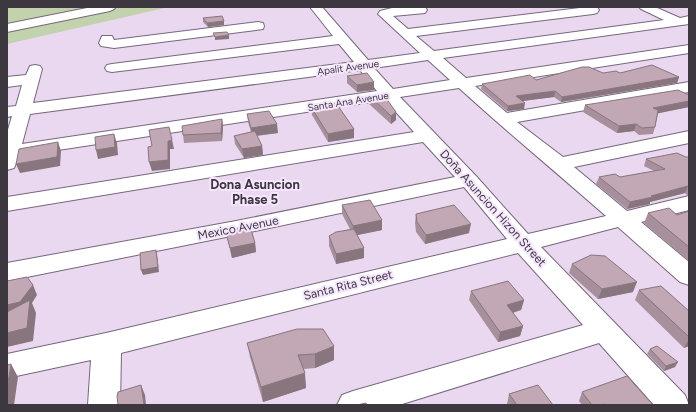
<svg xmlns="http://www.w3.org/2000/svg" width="696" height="412" font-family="Figtree,sans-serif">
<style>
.green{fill:#c1d2ac}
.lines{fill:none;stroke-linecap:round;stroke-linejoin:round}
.minor-casing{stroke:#76687c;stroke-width:2}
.minor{fill:#fff;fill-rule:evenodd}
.wall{fill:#a7909b}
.shaded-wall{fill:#88757e}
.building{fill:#c2a7b4;stroke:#88757e}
.labels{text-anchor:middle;stroke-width:4;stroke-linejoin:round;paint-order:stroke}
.far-street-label{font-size:10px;fill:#3d3740;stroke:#f6e6fd}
.street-label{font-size:12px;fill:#3d3740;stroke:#f6e6fd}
.neighbourhood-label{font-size:13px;font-weight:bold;fill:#3d3740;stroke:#f6e6fd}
</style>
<rect width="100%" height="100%" fill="#e9d8f0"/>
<g class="green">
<path d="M7,7H102L7,26Z"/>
<path d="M118,7H169L7,44V30Z"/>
</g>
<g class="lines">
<defs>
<g id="minor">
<path d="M92,7H116L114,9L110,11L7,32V24Z"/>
<path d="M310,7H322L368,60L420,53L378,14L380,11L392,8L425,7L427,10L425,13L393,16L408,29L588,7H597L599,10L597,13L593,14L416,36L434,51L664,20L641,9L639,7H655L680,18L689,16V24L443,58L466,78L689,45V53L475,86L507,113L689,82V92L517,122L563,157L689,131V143L574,167L627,211L689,196V210L641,222L689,262V285L680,282L618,227L541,247L685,395L689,405H654L599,343L399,405H337L342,395L353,391L583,325L518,253L121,353L120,405H88L91,360L7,378V354L106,333L507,239L464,187L236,235L7,281V263L236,221L455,177L423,142L7,211V197L414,132L385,100L19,156L14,168L7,170V133L12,116L7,117V107L16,106L22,85L7,87V77L26,75L30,66L35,65L40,66L42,69L33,103L354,62L339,44L112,72L107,71L105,68L107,65L112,64L333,36ZM428,60L450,80L393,89L374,68ZM360,70L377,91L22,144L30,114ZM459,88C507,132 557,173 606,216L528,234L476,176L400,97Z"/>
<path d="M258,22L263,23L264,26L263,29L114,48L101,46L99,43L102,36H112L114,40Z"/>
</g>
</defs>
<use href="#minor" class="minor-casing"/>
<use href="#minor" class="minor"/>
</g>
<g class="wall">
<path d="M203,18L224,21V25L208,27L203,22Z"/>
<path d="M620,73L679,77L677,83L561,102L554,97L522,101L524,109L507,111L481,89L482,84Z"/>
<path d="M347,76L374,90L357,92L347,83Z"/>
<path d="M370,96L396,120L391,124L369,104Z"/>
<path d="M585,105L689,107L658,113L655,127L653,134L639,135L634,131L617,133L583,112Z"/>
<path d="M311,107L354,129V138L328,142L312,115Z"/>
<path d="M247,114L278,133L257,136L262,146L263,155L244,158L235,144L234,136L251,132L248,122Z"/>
<path d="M222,119L223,127L222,141L184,143L183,135Z"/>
<path d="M689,157V195H687L685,193L650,202V204L627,209L596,184L599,177H620L654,171L644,166L646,159Z"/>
<path d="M342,205L382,220V230L357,235L364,258L336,264L329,246V236L350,229L342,214Z"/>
<path d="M689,211V261L644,223L648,213L677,215Z"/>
<path d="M416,214L469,233L425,244L416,232L415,223Z"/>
<path d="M227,237L255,243L256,252L232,258Z"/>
<path d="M572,264L633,292L598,299L569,273Z"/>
<path d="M639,290L689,311V346L684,348L635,300Z"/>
<path d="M471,291L524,300L521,310L513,313L523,326L520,336L498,342L469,300Z"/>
<path d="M247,343L334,346V360L315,368L304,369L306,388L263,402L250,357Z"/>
<path d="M650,349L675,367L664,371L647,354Z"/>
<path d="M582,392L653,405H582L579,401Z"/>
<path d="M509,394L553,405H508L507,404Z"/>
</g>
<g class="shaded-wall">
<path d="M224,21V25L208,27L207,23Z"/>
<path d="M229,35V39L215,40V37Z"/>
<path d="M679,77L677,83L561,102L562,97Z"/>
<path d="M374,82V90L357,92V85Z"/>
<path d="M555,91L554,97L515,102L516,96Z"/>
<path d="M689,101V107L650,115L653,108Z"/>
<path d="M525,103L524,109L507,111L508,106Z"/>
<path d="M396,112V120L391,124V116Z"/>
<path d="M222,119L223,127L222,141L221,133Z"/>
<path d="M277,124L278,133L252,136L251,128Z"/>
<path d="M636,124L634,131L617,133L619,126Z"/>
<path d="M354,129V138L328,142V134Z"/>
<path d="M114,134L117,143L118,155L98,159L96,150Z"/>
<path d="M172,140L174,149H170V169L152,171L149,162L168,141Z"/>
<path d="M58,142L61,151L60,166L20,173L16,164Z"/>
<path d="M262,146L263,155L244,158L242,149Z"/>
<path d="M688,186L685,193L650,202V204L627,209L630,202L651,196Z"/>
<path d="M382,220V230L353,236V226Z"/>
<path d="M471,224L469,233L425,244L426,235Z"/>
<path d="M255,243L256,252L232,258L230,248Z"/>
<path d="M364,248V258L336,264V254Z"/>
<path d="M156,250L157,255L159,272L143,275L141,270Z"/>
<path d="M637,282L633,292L598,299L602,289Z"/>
<path d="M33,285L37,295L32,303L36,313L33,341L7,347V305Z"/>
<path d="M524,300L521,310L504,315L507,305Z"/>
<path d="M523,326L520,336L498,342L500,332Z"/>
<path d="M689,339V346L684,348Z"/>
<path d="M334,346V360L315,368V354Z"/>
<path d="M678,362L675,367L664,371L666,366Z"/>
<path d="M11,364L18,377L14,405H7V389Z"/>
<path d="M305,373L306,388L263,402L261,387Z"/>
<path d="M141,385L145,395L146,405H144Z"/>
</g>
<g class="building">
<path d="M222,16L224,21L207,23L203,18Z"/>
<path d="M227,32L229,35L215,37L213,33Z"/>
<path d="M652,65L679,77L562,97L555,91L516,96L525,103L508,106L482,84L530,75L536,80L582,67H589L603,73L616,71L620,73Z"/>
<path d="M367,73L374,82L357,85L347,76Z"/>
<path d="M678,90L689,95V101L653,108L658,110L655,127L642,128L636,124L619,126L585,105Z"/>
<path d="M383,94L396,112L391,116L370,96Z"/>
<path d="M336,103L354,129L328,134L311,107Z"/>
<path d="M269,111L277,124L251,128L247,114Z"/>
<path d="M222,119L221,133L183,135L182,126Z"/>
<path d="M169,127L172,140L168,141V160L149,162L148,147L152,146L149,130Z"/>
<path d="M255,131L262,146L242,149L234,136Z"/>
<path d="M114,134L115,147L96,150L95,137Z"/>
<path d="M58,142L57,157L16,164L19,149Z"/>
<path d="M677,153L686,157H689V186H688L651,196L653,197L630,202L599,177L615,174L620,177L665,169L646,159Z"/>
<path d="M370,200L382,220L353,226L342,205Z"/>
<path d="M454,205L471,224L426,235L417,222L416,214Z"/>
<path d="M669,208L677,215L689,211V247L648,213Z"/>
<path d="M250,226L255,243L230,248L227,237L233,229Z"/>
<path d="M354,229L364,248L336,254L329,236L336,232Z"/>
<path d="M156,250L158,267L141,270L140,253Z"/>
<path d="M591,255L605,256L637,282L602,289L572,264Z"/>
<path d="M27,277L33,285L20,302L7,305V281Z"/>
<path d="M508,281L524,300L507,305L523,326L500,332L471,291Z"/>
<path d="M661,286L689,311V337L639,290Z"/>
<path d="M30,300L27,328L7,333V312Z"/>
<path d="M297,329H323L334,346L315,354L298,355L305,373L261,387L247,343Z"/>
<path d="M657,346L678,362L666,366L650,349Z"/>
<path d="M11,364L7,389V365Z"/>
<path d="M627,376L653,405H604V404L601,405H592L582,392Z"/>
<path d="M141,385L144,405H118L117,396L118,392Z"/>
<path d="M538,385L553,405H517L509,394Z"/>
<path d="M366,403L367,405H357Z"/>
</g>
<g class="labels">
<g class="far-street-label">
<text transform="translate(348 67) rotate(-8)" y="4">Apalit Avenue</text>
<text transform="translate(348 101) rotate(-9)" y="4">Santa Ana Avenue</text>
</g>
<g class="street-label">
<text transform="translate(493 208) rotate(48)" y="4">Doña Asuncion Hizon Street</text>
<text transform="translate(238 228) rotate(-11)" y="4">Mexico Avenue</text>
<text transform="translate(348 285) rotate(-14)" y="4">Santa Rita Street</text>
</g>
<g class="neighbourhood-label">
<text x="255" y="189">Dona Asuncion<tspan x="255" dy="15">Phase 5</tspan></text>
</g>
</g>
<rect width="696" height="412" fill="none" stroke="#3d3740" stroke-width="16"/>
</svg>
